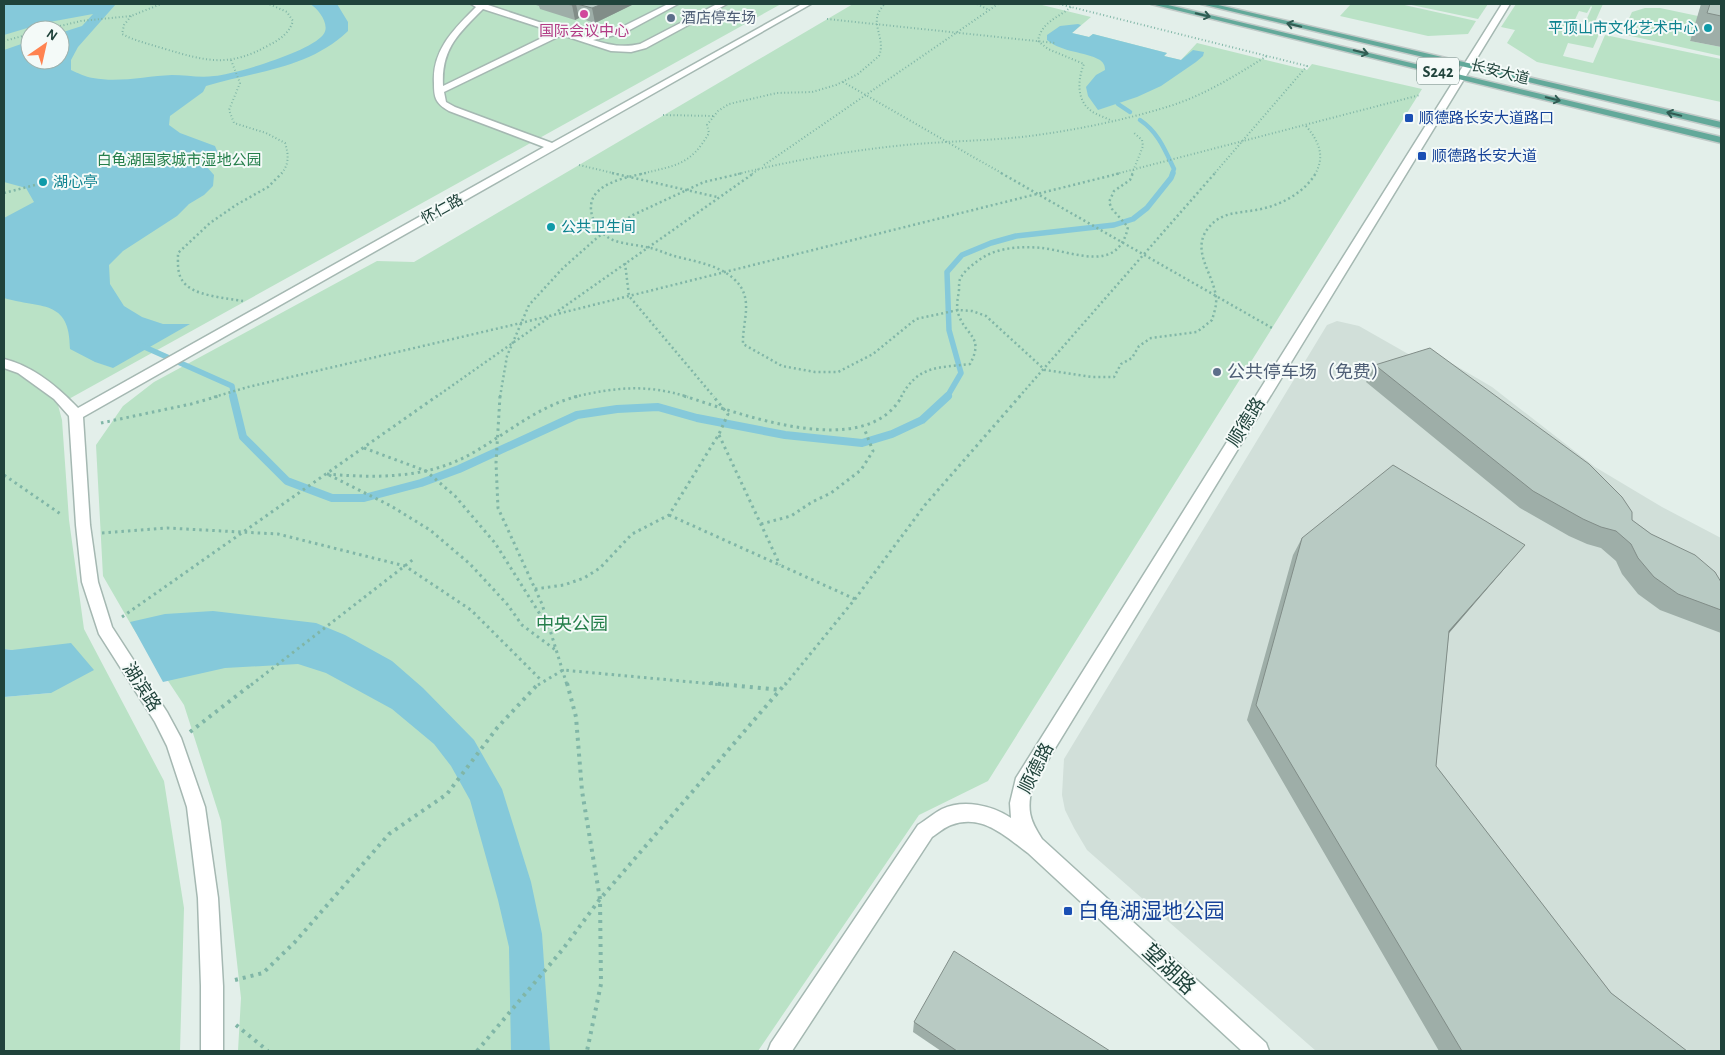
<svg xmlns="http://www.w3.org/2000/svg" width="1725" height="1055" font-family="'Alegreya Sans','Noto Sans SC',sans-serif">
<style>
.built{fill:#d1dfd9}
.green{fill:#bae2c6;fill-rule:evenodd}
.water{fill:#85c9da}
.lines{fill:none;stroke-linecap:round;stroke-linejoin:round}
.stream-far2{stroke:#85c9da;stroke-width:4.5}
.stream-far1{stroke:#85c9da;stroke-width:5.5}
.stream{stroke:#85c9da;stroke-width:8}
.minor-casing{stroke:#a5b8b2;stroke-width:3}
.major-casing{stroke:#c1cac8;stroke-width:3}
.path-far3{stroke:#80b6a7;stroke-width:2;stroke-dasharray:1 2.5;stroke-linecap:butt}
.path-far2{stroke:#80b6a7;stroke-width:2.5;stroke-dasharray:2 3;stroke-linecap:butt}
.path-far1{stroke:#80b6a7;stroke-width:3;stroke-dasharray:2.5 4;stroke-linecap:butt}
.path{stroke:#80b6a7;stroke-width:4;stroke-dasharray:3 5;stroke-linecap:butt}
.minor{fill:#fff;fill-rule:evenodd}
.major{fill:#63a99a;fill-rule:evenodd}
.wall{fill:#9eaea8}
.shaded-wall{fill:#818d88}
.building{fill:#b8cac3;stroke:#818d88}
.oneway{stroke:#315c53}
.hotel-dot{fill:#d1479c;stroke:#f4faf8;stroke-width:2}
.service-dot{fill:#5c6f8a;stroke:#f4faf8;stroke-width:2}
.culture-dot{fill:#0f9aa8;stroke:#f4faf8;stroke-width:2}
.transit-dot{fill:#1a4fb4;stroke:#f4faf8;stroke-width:2}
.labels{text-anchor:middle;stroke-width:4;stroke-linejoin:round;paint-order:stroke}
.far-service-label{font-size:15px;fill:#4e5e75;stroke:#f4faf8;text-anchor:start}
.far-culture-label{font-size:15px;fill:#0d838f;stroke:#f4faf8;text-anchor:start}
.far-hotel-label{font-size:15px;fill:#b23c85;stroke:#f4faf8}
.far-street-label{font-size:15px;fill:#20433b;stroke:#f4faf8}
.far-transit-label{font-size:15px;fill:#164399;stroke:#f4faf8;text-anchor:start}
.far-park-label{font-size:15px;fill:#257f4b;stroke:#f4faf8}
.shield{fill:#f4faf8;stroke:#607a74;stroke-width:1}
.shield-label{font-size:16px;font-weight:bold;fill:#20433b}
.service-label{font-size:18px;fill:#4e5e75;stroke:#f4faf8;text-anchor:start}
.street-label{font-size:18px;fill:#20433b;stroke:#f4faf8}
.park-label{font-size:18px;fill:#257f4b;stroke:#f4faf8}
.near-transit-label{font-size:21px;fill:#164399;stroke:#f4faf8;text-anchor:start}
.near-street-label{font-size:21px;fill:#20433b;stroke:#f4faf8}
</style>
<rect width="100%" height="100%" fill="#e3efea"/>
<path class="built" d="M1337,321L1359,326L1410,355L1429,350L1492,387L1595,467L1662,507L1721,538V1051H1316L1087,850L1074,828L1065,810L1062,795L1064,759L1327,325Z"/>
<g class="green">
<path d="M4,4H781L58,405L62,420L69,520L84,629L164,781L184,908L180,1051H4V697L51,693L12,650L4,649ZM30,30H60V60H30Z"/>
<path d="M853,4H1038L1091,17L1072,33L1089,37L1093,34L1167,53L1164,56L1181,60L1197,43L1307,70L1312,64L1422,89L988,781L919,815L758,1051H238L241,998L221,821L184,705L133,628L103,576L96,445L123,406L154,382L377,261L414,262Z"/>
<path d="M1351,4H1400L1476,21L1468,34L1428,36L1340,16Z"/>
<path d="M1407,4H1488L1478,19Z"/>
<path d="M1516,4H1603L1594,24L1585,23L1592,7L1591,6L1587,13L1579,11L1572,26L1600,32L1593,48L1568,43L1563,56L1593,63L1605,35L1721,59V102L1537,62L1507,43L1515,30L1501,27Z"/>
<path d="M1645,8H1660L1698,16L1690,41L1721,47V56L1622,34L1632,12Z"/>
</g>
<g class="water">
<path d="M4,4H116L78,47L71,60V70C78,73 85,77 93,78C119,83 146,76 172,75C186,75 200,78 214,76C236,74 309,52 323,35C331,26 319,9 310,4H337L348,22V31C308,69 256,71 206,86L203,92L170,116L169,125L180,133L215,146L220,158L207,167L214,175L213,186L204,195L189,204L177,216L123,251L109,265L110,284L124,306L142,317L163,324H190L113,368L95,362L70,349C70,298 40,309 4,298V218L34,202L26,188L4,182V50L30,41V60H60V33L82,26L93,14L44,23L4,35Z"/>
<path d="M1078,24L1081,25L1072,33L1089,37L1093,34L1167,53L1164,56L1181,60L1193,50L1204,52L1203,56L1196,62L1161,86L1137,97L1098,110L1088,96L1086,87L1096,75L1105,70C1105,66 1104,63 1100,60C1084,51 1063,53 1047,40V35L1060,26Z"/>
<path d="M213,611L316,623L345,635L392,661L423,688L474,740L502,789L531,882L542,934L550,1051H511L509,947L498,900L470,800L451,766L434,744L392,709L326,673L298,664L225,668L163,682L130,622L165,614Z"/>
<path d="M71,643L94,670L51,693L4,697V649L12,650Z"/>
</g>
<g class="lines">
<g class="stream-far2">
<path d="M1118,104L1130,112"/>
<path d="M1140,120C1158,132 1165,150 1174,169L1172,174"/>
</g>
<g class="stream-far1">
<path d="M140,345L232,386L234,397"/>
<path d="M947,397L961,373L949,330L947,272L962,255L991,243L1016,236L1114,225L1133,219L1147,208L1171,178L1173,173"/>
</g>
<path class="stream" d="M233,396L243,437L287,481L332,498H364L421,483L459,469L577,415L617,409L658,407L697,418L785,435L862,443L892,434L922,420L948,396"/>
<defs>
<g id="minor">
<path d="M471,4H485L584,37L618,29L668,4H678L624,33L593,40C609,45 623,48 640,44L717,4H727L646,48L631,52L611,51L562,35L444,92L446,102L455,107L552,143L802,4H811L83,417L90,525L98,582L112,627L167,712L181,738L205,807L218,898L223,986V1051H201V986L198,898L187,807L167,746L155,722L99,634L82,582L76,525L69,416L54,399L18,373L4,368V359C33,366 58,387 78,408L544,147L449,111C435,103 434,97 434,83C432,50 454,29 476,7ZM483,9L554,32L443,86C441,49 458,34 483,9Z"/>
<path d="M1502,4H1510L1032,786C1027,810 1029,819 1042,839L1266,1043L1269,1051H1242L1028,853C1005,836 982,813 951,825C945,827 938,833 932,837L792,1051H768L771,1043L918,825C926,820 934,813 942,809C963,799 992,805 1011,818L1010,803L1016,778Z"/>
</g>
<g id="major">
<path d="M1151,4H1164L1721,137V143Z"/>
<path d="M1201,4H1214L1721,122V128Z"/>
</g>
</defs>
<use href="#minor" class="minor-casing"/>
<use href="#major" class="major-casing"/>
<g class="path-far3">
<path d="M977,4L989,10"/>
<path d="M1059,4L1307,66L1214,174"/>
<path d="M1071,7C1058,18 1041,22 1038,41L1048,49L1084,64C1078,78 1076,99 1090,110C1096,115 1105,117 1112,121"/>
<path d="M131,16L124,25L122,34L128,37C140,42 152,45 165,49C206,61 229,68 269,45C281,39 289,33 293,21L287,12L269,4"/>
<path d="M827,19L1055,43"/>
<path d="M43,30L81,21L131,16L161,4"/>
<path d="M4,41L30,34"/>
<path d="M231,60L240,83L229,110L234,123L266,133L285,143C289,155 289,165 281,174"/>
<path d="M843,82L1003,174"/>
<path d="M663,115L713,116"/>
<path d="M1306,126C1318,140 1326,156 1315,174"/>
<path d="M579,165L617,174"/>
<path d="M764,165L998,4"/>
<path d="M641,174C676,165 690,166 709,133L707,125L718,111L729,104L777,93L812,92L836,85L858,74L879,56C887,36 866,22 885,4"/>
<path d="M738,174C794,160 847,151 905,145C946,141 988,141 1030,136C1076,130 1125,120 1170,106C1205,95 1236,75 1267,56"/>
<path d="M752,174L759,169"/>
<path d="M1116,174L1420,95"/>
<path d="M1132,174L1143,146L1142,140L1133,132"/>
</g>
<g class="path-far2">
<path d="M612,173L717,197"/>
<path d="M646,173C628,177 592,183 591,206C590,218 599,232 609,238C619,244 633,244 645,247C654,248 662,252 671,255C691,261 718,264 734,279C755,298 742,321 743,344L782,366L815,372H838L873,354L916,319L958,310L972,311L986,316L1045,370L1092,377H1114L1121,364L1132,358L1139,346L1151,338L1197,332L1212,320C1214,313 1217,305 1216,297C1213,272 1189,249 1210,226C1222,212 1239,213 1256,210C1280,206 1304,193 1316,173"/>
<path d="M1001,173L1272,328"/>
<path d="M4,193L35,185"/>
<path d="M625,263L629,296L714,397"/>
<path d="M243,301C226,298 191,296 182,280C177,272 178,262 178,253L210,223L236,205L268,187L282,173"/>
<path d="M558,311L754,173"/>
<path d="M214,397L248,387L521,323L1121,173"/>
<path d="M436,397L551,316"/>
<path d="M500,397L507,356L529,305L563,268L598,237L633,215L704,182L743,173"/>
<path d="M574,397C616,387 647,384 688,397"/>
<path d="M901,397C918,365 938,368 970,364C985,336 965,336 958,313C956,305 958,298 959,290C959,286 959,282 960,279C964,271 972,265 979,260C997,247 1021,246 1042,248C1075,252 1118,274 1128,227L1112,209L1109,202L1114,191L1130,180L1133,173"/>
<path d="M1019,397L1215,173"/>
</g>
<g class="path-far1">
<path d="M500,396L496,463L498,508L542,604L567,685"/>
<path d="M684,396C739,413 865,463 902,396"/>
<path d="M101,423L191,404L219,396"/>
<path d="M719,435L780,565"/>
<path d="M364,448L426,471L455,496L495,543L548,627"/>
<path d="M327,474C375,478 425,479 469,455C507,434 537,406 579,396"/>
<path d="M4,475L62,515"/>
<path d="M329,475L391,506L430,530L470,564L507,604L522,625L557,651"/>
<path d="M669,515L855,599"/>
<path d="M761,524L791,516L812,502L831,493L861,470L873,451L864,428"/>
<path d="M102,533L167,528L278,534L405,566L471,610L542,681"/>
<path d="M535,589L564,585L584,578L600,568L632,534L669,515L719,434L728,414L713,396"/>
<path d="M122,617L437,396"/>
<path d="M251,685L415,558"/>
<path d="M538,685L563,670L724,685"/>
<path d="M785,685L855,599L925,505L1020,396"/>
</g>
<g class="path">
<path d="M567,683L576,717L582,791L600,899L601,984L587,1051"/>
<path d="M710,683L781,690"/>
<path d="M190,732L253,683"/>
<path d="M235,980L263,973L295,942L389,834L447,794L497,728L539,683"/>
<path d="M236,1025L268,1051"/>
<path d="M477,1051L563,949L600,899L786,683"/>
</g>
<use href="#minor" class="minor"/>
<use href="#major" class="major"/>
</g>
<g class="wall">
<path d="M533,4H634L595,23L579,18L575,20L540,9L539,6Z"/>
<path d="M1701,4H1721V47L1690,41Z"/>
<path d="M1375,365L1632,520L1651,534L1721,582V633L1660,610L1638,594L1622,574L1616,561L1601,548L1587,544L1569,536L1520,508L1366,382Z"/>
<path d="M1302,538L1525,545L1511,561L1449,633L1436,766L1611,993L1687,1051H1439L1247,720L1293,555Z"/>
<path d="M914,1022L1110,1051H941L913,1032Z"/>
</g>
<g class="shaded-wall">
<path d="M576,4L579,18L575,20L572,5Z"/>
<path d="M602,4H634L595,23L592,8Z"/>
<path d="M1525,545L1511,561L1436,648L1449,631Z"/>
</g>
<g class="building">
<path d="M566,4H576L572,5Z"/>
<path d="M577,4H602L592,8Z"/>
<path d="M1710,4H1721V16L1707,13Z"/>
<path d="M1430,348L1589,464L1622,497L1632,512V520L1651,534L1695,555L1715,572L1721,582V610L1678,594L1654,577L1638,558L1631,544L1616,531L1601,527L1583,519L1533,491L1375,365Z"/>
<path d="M1393,465L1525,545L1449,631L1436,766L1611,993L1687,1051H1462L1256,705L1302,538Z"/>
<path d="M954,951L1110,1051H957L914,1022Z"/>
</g>
<defs><path id="oneway-shaft" d="M-6 0H5M1.5-3L5.5 0L1.5 3" fill="none" stroke-width="1.6" stroke-linecap="round" stroke-linejoin="round" transform="scale(1.25)"/></defs>
<g class="oneway">
<use href="#oneway-shaft" transform="translate(1203 15) rotate(13)"/>
<use href="#oneway-shaft" transform="translate(1294 25) rotate(-167)"/>
<use href="#oneway-shaft" transform="translate(1361 52) rotate(13)"/>
<use href="#oneway-shaft" transform="translate(1553 99) rotate(14)"/>
<use href="#oneway-shaft" transform="translate(1674 114) rotate(-167)"/>
</g>
<circle class="hotel-dot" cx="584" cy="14" r="5"/>
<g class="service-dot">
<circle cx="671" cy="18" r="5"/>
<circle cx="1217" cy="372" r="5"/>
</g>
<g class="culture-dot">
<circle cx="1708" cy="28" r="5"/>
<circle cx="43" cy="182" r="5"/>
<circle cx="551" cy="227" r="5"/>
</g>
<g class="transit-dot">
<rect x="1404" y="113" width="10" height="10" rx="2.5"/>
<rect x="1417" y="151" width="10" height="10" rx="2.5"/>
<rect x="1063" y="906" width="10" height="10" rx="2.5"/>
</g>
<g class="labels">
<g class="far-service-label">
<text x="681" y="23">酒店停车场</text>
</g>
<g class="far-culture-label">
<text x="1698" y="33" text-anchor="end">平顶山市文化艺术中心</text>
<text x="53" y="187">湖心亭</text>
<text x="561" y="232">公共卫生间</text>
</g>
<g class="far-hotel-label">
<text x="584" y="36">国际会议中心</text>
</g>
<g class="far-street-label">
<text transform="translate(1500 72) rotate(14)" y="5">长安大道</text>
<text transform="translate(442 209) rotate(-29)" y="5">怀仁路</text>
</g>
<g class="far-transit-label">
<text x="1419" y="123">顺德路长安大道路口</text>
<text x="1432" y="161">顺德路长安大道</text>
</g>
<g class="far-park-label">
<text x="179" y="165">白龟湖国家城市湿地公园</text>
</g>
<rect class="shield" x="1417" y="57.5" width="42" height="27" rx="4"/>
<g class="shield-label">
<text x="1438" y="77">S242</text>
</g>
<g class="service-label">
<text x="1227" y="378">公共停车场（免费）</text>
</g>
<g class="street-label">
<text transform="translate(1246 422) rotate(-58)" y="6">顺德路</text>
<text transform="translate(142 687) rotate(57)" y="6">湖滨路</text>
<text transform="translate(1036 768) rotate(-63)" y="6">顺德路</text>
</g>
<g class="park-label">
<text x="572" y="630">中央公园</text>
</g>
<g class="near-transit-label">
<text x="1078" y="918">白龟湖湿地公园</text>
</g>
<g class="near-street-label">
<text transform="translate(1169 969) rotate(43)" y="7">望湖路</text>
</g>
</g>
<rect width="1725" height="1055" fill="none" stroke="#20433b" stroke-width="10"/>
<g transform="translate(45 45) rotate(34)"><circle r="24" fill="#f4faf8" stroke="#9fb1ac"/>
<path d="M0-4L9 19L0 12L-9 19Z" fill="#ff8351"/>
<text y="-8" font-size="14" font-weight="bold" text-anchor="middle" fill="#20433b">N</text>
</g>
</svg>
